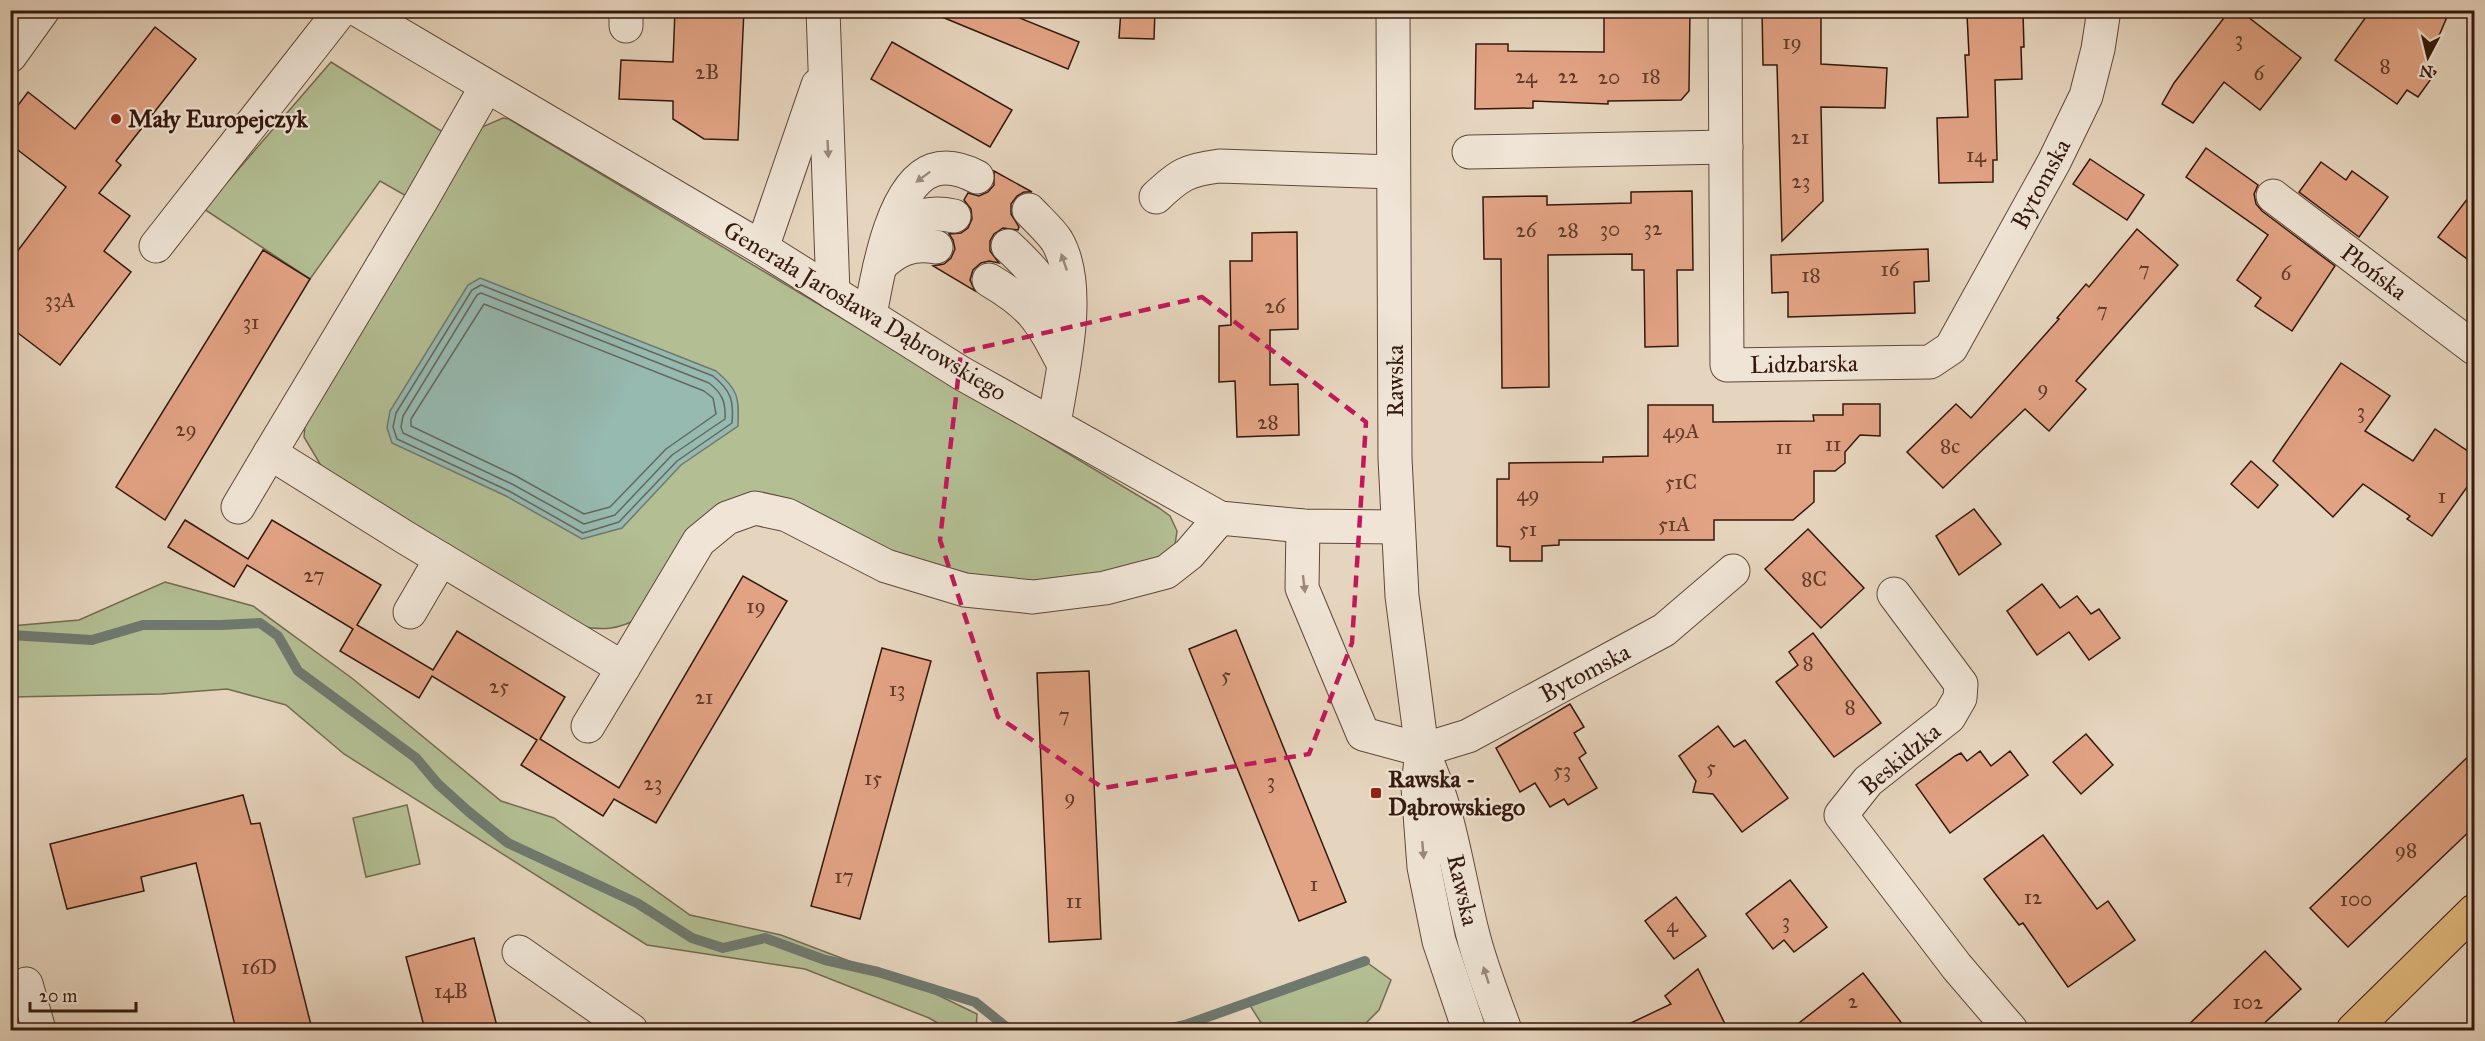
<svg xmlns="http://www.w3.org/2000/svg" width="2485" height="1041" font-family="'IM FELL Great Primer',serif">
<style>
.green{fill:#b3be93;stroke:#746b50;stroke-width:1.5}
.water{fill:#96b9b0;stroke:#6f796f;stroke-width:1.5}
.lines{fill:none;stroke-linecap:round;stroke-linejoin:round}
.shore{stroke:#65685e;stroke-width:1.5}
.stream{stroke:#6f796f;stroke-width:10}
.building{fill:#e2a384;stroke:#34180d;stroke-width:1.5}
.minor-casing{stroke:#604739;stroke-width:35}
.major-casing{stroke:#34180d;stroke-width:35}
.minor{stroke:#efe4d5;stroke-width:33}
.major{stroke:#e3ba7f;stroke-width:33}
.oneway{fill:#9b887b}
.marked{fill:none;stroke:#c2185b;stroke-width:4.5;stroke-dasharray:12 8;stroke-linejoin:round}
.poi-dot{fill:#8f2418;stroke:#efe4d5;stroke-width:2}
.labels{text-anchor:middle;stroke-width:4.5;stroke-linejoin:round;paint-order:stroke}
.number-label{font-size:21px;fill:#603b2b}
.poi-label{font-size:24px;font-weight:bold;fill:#34180d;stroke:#efe4d5;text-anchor:start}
.street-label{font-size:24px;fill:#34180d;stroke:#efe4d5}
</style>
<rect width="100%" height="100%" fill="#e6d5be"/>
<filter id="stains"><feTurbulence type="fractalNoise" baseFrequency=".00333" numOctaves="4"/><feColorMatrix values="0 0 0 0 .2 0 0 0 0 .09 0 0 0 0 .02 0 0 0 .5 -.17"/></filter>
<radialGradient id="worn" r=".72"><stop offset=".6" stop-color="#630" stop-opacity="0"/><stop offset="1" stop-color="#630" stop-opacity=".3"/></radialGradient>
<g class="green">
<path d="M331,62L446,134L408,197L380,181L310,279L204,209Z"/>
<path d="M503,118L509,119L1159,508L1170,516L1177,531L1175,545L1165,556L1089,581H1002L914,562L765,497L640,618C618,629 604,631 580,626L326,474L304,437L306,415L482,127Z"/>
<path d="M165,582L253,606L353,679L501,801L554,818L690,915L781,935L878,972L913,983L977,1014L976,1030H950L929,1018L805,969L647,945L344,754L286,705L227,689L161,694L11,697V626L79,620Z"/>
<path d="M407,805L420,864L366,877L353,818Z"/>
<path d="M1365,961L1391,980L1379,1010L1359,1030H1269L1265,1029L1249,1004Z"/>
</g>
<path class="water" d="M480,278L716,371C739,390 739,398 738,426L681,465L622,528L582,539L506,496L392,443L387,428L390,411L468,285Z"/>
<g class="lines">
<g class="shore">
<path d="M481,285L713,376C731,391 734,400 732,423L677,461L619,522L583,533L509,491L397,439L393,427L396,413L472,290Z"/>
<path d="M481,293L709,383C722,393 726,402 725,419L672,455L615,515L584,524L512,484L403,433L401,427L403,416L477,295Z"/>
<path d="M484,304L704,391L713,398L716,414L666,449L610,507L584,514L516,476L411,426V419Z"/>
</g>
<g class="stream">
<path d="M10,635L92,640L143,625H221L260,623L278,636L298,671L416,758L438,784L469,812L508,843L637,903L692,938L723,948L765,938L825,960L878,972L975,1002L1010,1030"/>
<path d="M1163,1030L1185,1025L1365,961"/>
</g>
</g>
<g class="building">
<path d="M675,10H744L738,140L704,139L673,119V101L619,99L621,60L673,62Z"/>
<path d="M925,10H1000L1079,42L1068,69Z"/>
<path d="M1121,10H1155L1154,39L1119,38Z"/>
<path d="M1604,10H1690L1689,91L1681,100L1608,101V104L1533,101V108L1475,109L1476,44H1508V51L1604,52Z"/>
<path d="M1762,10H1821V64L1887,68L1885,108L1821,107L1823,201L1782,241L1777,65H1763Z"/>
<path d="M2230,10H2239L2301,58L2260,110L2224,82L2193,123L2162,104L2174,83Z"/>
<path d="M2371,10H2450L2426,66L2436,72L2418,97L2407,90L2397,104L2335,60Z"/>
<path d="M2023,13L2024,47H2021L2022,79L1995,80L1997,160H1993V182L1939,183L1937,118L1968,117L1965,55H1969L1967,14Z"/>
<path d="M155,27L196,59L116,161L121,165L99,193L130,216L104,251L131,272L60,365L10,327V261L66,187L10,144V116L28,92L75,129Z"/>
<path d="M892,42L1012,110L990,147L871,79Z"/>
<path d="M2206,148L2258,185L2254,194L2256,204L2262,211L2335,266L2292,331L2255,306L2261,298L2237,280L2268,235L2186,177Z"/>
<path d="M2090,159L2144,195L2127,220L2073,184Z"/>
<path d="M2321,162L2346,180L2352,171L2388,197L2359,237L2299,192Z"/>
<path d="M994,171L1032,192H1024L1017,196L1011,204V214L1019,227L1018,230L1003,228L994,234L990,241V251L999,263L989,261L981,263L973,270L970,280L975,291L933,266L944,264L951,258L955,249L953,240L949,234L961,233L968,228L972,219L971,209L964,200L968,193L979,196L988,192L994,185Z"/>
<path d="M2475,189V265L2438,237Z"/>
<path d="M1692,191L1693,270H1677L1678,346L1645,347L1644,270H1632V254L1548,255L1549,387L1502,388L1501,259H1484L1483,197L1547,196V205L1631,203V192Z"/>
<path d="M2137,229L2178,265L2076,381L2086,389L2049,431L2025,409L1943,488L1907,452L1956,404L1971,418L2059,319L2057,318L2086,284L2089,287Z"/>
<path d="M1297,232L1298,329L1270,330V385L1298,384L1299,435L1237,437L1235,381L1219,382V326L1231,325L1230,261H1252V233Z"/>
<path d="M1928,249L1929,281L1914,282L1915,313L1788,317V292L1772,293L1771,255Z"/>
<path d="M263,250L310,279L165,520L116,487Z"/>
<path d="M2341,363L2390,396L2365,431L2413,461L2435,429L2475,456V476L2432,536L2407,519L2410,516L2363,484L2333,517L2273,461Z"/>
<path d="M1843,404H1880V436L1860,435L1845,452V463L1835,471H1814V502L1793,520H1714V540H1559V545L1542,546V561H1510V547L1497,546V479H1509V463L1603,462V457L1648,456V405H1713V422L1814,421L1813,415H1843Z"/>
<path d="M2251,461L2278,485L2258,508L2231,484Z"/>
<path d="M1974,509L2001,544L1959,575L1936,536Z"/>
<path d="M185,520L248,559L272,520L381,585L357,625L433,670L457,631L565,697L540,739L619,788L743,576L787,601L656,823L614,799L603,816L521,765L537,740L432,676L419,698L340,651L353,629L247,565L234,587L168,547Z"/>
<path d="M1808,529L1864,588L1821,628L1765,569Z"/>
<path d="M2042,584L2060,608L2077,596L2091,614L2099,609L2120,638L2089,660L2069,632L2037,655L2007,611Z"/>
<path d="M1236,630L1346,902L1299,921L1189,649Z"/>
<path d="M1813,633L1881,723L1834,757L1776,682L1798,665L1789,652Z"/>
<path d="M882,648L931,661L860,919L811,906Z"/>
<path d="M1089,671L1101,939L1049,942L1037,673Z"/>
<path d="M1570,704L1584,727L1574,733L1586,753L1579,758L1597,788L1568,805L1564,799L1550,807L1535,783L1520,792L1496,748Z"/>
<path d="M1718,726L1734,747L1745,740L1788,798L1742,832L1713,794L1693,792L1696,781L1679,756Z"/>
<path d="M2086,734L2113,765L2081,794L2053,762Z"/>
<path d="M2475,750V826L2348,947L2310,908Z"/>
<path d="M1980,751L1991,766L2010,751L2028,775L1950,833L1916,785L1955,756L1961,753L1967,761Z"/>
<path d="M243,795L251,824L260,823L311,1025L288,1030H236L196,863L141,877L144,891L67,909L50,844Z"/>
<path d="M2043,835L2097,909L2108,901L2135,940L2068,987L2023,923L2019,925L1984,879Z"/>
<path d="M1790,880L1827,927L1794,952L1784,940L1773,949L1746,914Z"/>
<path d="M1676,897L1706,936L1674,959L1645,921Z"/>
<path d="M474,938L498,1030H425L406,957Z"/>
<path d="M2265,951L2301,989L2257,1030H2183Z"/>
<path d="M1698,969L1728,1030H1616L1671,1004L1665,996Z"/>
<path d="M1863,973L1907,1030H1790Z"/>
</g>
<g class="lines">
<defs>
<g id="minor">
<path d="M358,10L762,248L961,373L1220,518L1303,526L1398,527"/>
<path d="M823,10L833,293"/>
<path d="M1393,10L1395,458L1402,596L1422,750L1418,787L1424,867L1439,941L1469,1030"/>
<path d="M1725,10L1727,365L1930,362L1951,348L2054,162L2086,96L2098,49L2104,10"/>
<path d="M626,26V10"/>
<path d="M10,56L43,10"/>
<path d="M486,87L421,201L270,453L406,538L623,668L699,541L727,518L755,508L787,515L886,566L965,590L1033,597L1105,588L1166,572L1189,554L1220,518"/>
<path d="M1469,152L1726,147"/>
<path d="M2273,196L2474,348"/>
<path d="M1156,197C1179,175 1187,170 1219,166L1393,172"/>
<path d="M1029,210C1038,220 1050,230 1057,241C1084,287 1062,373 1054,424"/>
<path d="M887,244C909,220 921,209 954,216"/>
<path d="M156,246L341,10"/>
<path d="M1008,246C1038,274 1050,289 1064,327"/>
<path d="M762,248L818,85"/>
<path d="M880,266C897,249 912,243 936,247"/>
<path d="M989,280C1033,306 1040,319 1063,363"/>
<path d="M870,315C877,278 891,185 933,170C948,165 964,170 977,177"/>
<path d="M238,507L270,453"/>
<path d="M1303,526L1302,588L1363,734L1422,750"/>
<path d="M1894,594L1961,684L1960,698L1949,717L1868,781L1841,815L1957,967L2011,1030"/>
<path d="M410,612L441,559"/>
<path d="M588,726L623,668"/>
<path d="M1422,750L1468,736L1664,630L1733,571"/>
<path d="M1427,762C1451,817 1458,877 1473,935C1481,967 1494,999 1505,1030"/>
<path d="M519,952L631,1030"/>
<path d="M26,984L39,1030"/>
</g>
<path id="major" d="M2353,1030L2474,911"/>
</defs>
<use href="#minor" class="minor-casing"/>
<use href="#major" class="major-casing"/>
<use href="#minor" class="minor"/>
<use href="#major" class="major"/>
</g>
<defs><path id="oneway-solid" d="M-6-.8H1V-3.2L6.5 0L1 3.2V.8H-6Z" transform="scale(1.5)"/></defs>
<g class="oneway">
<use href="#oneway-solid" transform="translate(828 149) rotate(87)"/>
<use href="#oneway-solid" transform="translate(923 177) rotate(143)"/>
<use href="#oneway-solid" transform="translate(1064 262) rotate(-109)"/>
<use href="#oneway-solid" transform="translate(1304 584) rotate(83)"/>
<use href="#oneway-solid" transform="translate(1423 850) rotate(85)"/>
<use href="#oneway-solid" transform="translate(1486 975) rotate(-108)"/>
</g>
<path class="marked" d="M1202,297L1366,422L1352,643L1309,754L1103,788L998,717L940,540L961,352Z"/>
<g class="poi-dot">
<circle cx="116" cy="119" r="6"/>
<rect x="1370" y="787" width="12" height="12" rx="3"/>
</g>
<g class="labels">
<g class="number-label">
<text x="2239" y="46">3</text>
<text x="1792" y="49">19</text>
<text x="2385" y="73">8</text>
<text x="707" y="79">2B</text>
<text x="2259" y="80">6</text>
<text x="1526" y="83">24</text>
<text x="1568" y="83">22</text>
<text x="1651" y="83">18</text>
<text x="1609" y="84">20</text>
<text x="1800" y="144">21</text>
<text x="1976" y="162">14</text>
<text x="1801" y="188">23</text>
<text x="1653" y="235">32</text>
<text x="1610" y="236">30</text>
<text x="1526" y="237">26</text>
<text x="1568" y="237">28</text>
<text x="1890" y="276">16</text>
<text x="2144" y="276">7</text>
<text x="2286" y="280">6</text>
<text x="1811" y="282">18</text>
<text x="60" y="307">33A</text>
<text x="1275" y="313">26</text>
<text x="2102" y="317">7</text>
<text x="251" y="329">31</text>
<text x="2043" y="395">9</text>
<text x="2361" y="418">3</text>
<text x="1268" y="429">28</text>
<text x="186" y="436">29</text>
<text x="1681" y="438">49A</text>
<text x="1833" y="451">11</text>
<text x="1950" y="453">8c</text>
<text x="1784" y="454">11</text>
<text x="1681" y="489">51C</text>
<text x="1528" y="501">49</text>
<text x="2442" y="503">1</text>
<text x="1674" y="531">51A</text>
<text x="1528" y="536">51</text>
<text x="314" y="582">27</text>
<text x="1814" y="586">8C</text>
<text x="756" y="613">19</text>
<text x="1808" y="670">8</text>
<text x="1226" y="682">5</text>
<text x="499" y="693">25</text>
<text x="897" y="696">13</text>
<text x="704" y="704">21</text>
<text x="1850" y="714">8</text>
<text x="1064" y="722">7</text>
<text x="1711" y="774">5</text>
<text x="1562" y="777">53</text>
<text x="873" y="785">15</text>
<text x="1271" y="788">3</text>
<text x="653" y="790">23</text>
<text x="1070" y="804">9</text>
<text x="2406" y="857">98</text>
<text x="844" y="883">17</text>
<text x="1314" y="891">1</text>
<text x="2033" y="904">12</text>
<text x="2356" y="906">100</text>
<text x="1074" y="908">11</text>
<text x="1786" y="928">3</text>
<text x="1672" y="932">4</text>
<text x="259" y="974">16D</text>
<text x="451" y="998">14B</text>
<text x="1853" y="1008">2</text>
<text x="2248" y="1009">102</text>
</g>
<g class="poi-label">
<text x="128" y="127">Mały Europejczyk</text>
<text x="1388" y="787">Rawska -<tspan x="1388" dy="28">Dąbrowskiego</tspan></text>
</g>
<g class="street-label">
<text transform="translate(2041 184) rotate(-62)" y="8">Bytomska</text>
<text transform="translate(2374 272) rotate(37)" y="8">Płońska</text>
<text transform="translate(865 311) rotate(31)" y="8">Generała Jarosława Dąbrowskiego</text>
<text transform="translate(1804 364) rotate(-1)" y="8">Lidzbarska</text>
<text transform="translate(1395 381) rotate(-90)" y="8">Rawska</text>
<text transform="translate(1585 673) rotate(-28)" y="8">Bytomska</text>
<text transform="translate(1900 759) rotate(-40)" y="8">Beskidzka</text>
<text transform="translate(1463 890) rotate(77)" y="8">Rawska</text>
</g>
</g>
<rect width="2485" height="1041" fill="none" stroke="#e6d5be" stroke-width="36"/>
<rect x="12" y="12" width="2461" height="1017" fill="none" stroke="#34180d" stroke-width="3"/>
<rect x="18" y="18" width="2449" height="1005" fill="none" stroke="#34180d" stroke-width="1.5"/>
<g transform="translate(2428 57) rotate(187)" stroke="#efe4d5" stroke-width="4.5" paint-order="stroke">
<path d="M0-4.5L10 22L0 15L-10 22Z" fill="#34180d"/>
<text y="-9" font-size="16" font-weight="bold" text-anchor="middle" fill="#34180d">N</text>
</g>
<path d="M30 1002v9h106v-9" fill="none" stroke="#34180d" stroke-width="3"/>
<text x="39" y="1002" font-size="18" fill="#34180d" stroke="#efe4d5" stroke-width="4.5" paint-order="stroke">20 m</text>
<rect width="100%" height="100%" filter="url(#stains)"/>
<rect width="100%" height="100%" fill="url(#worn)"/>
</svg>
